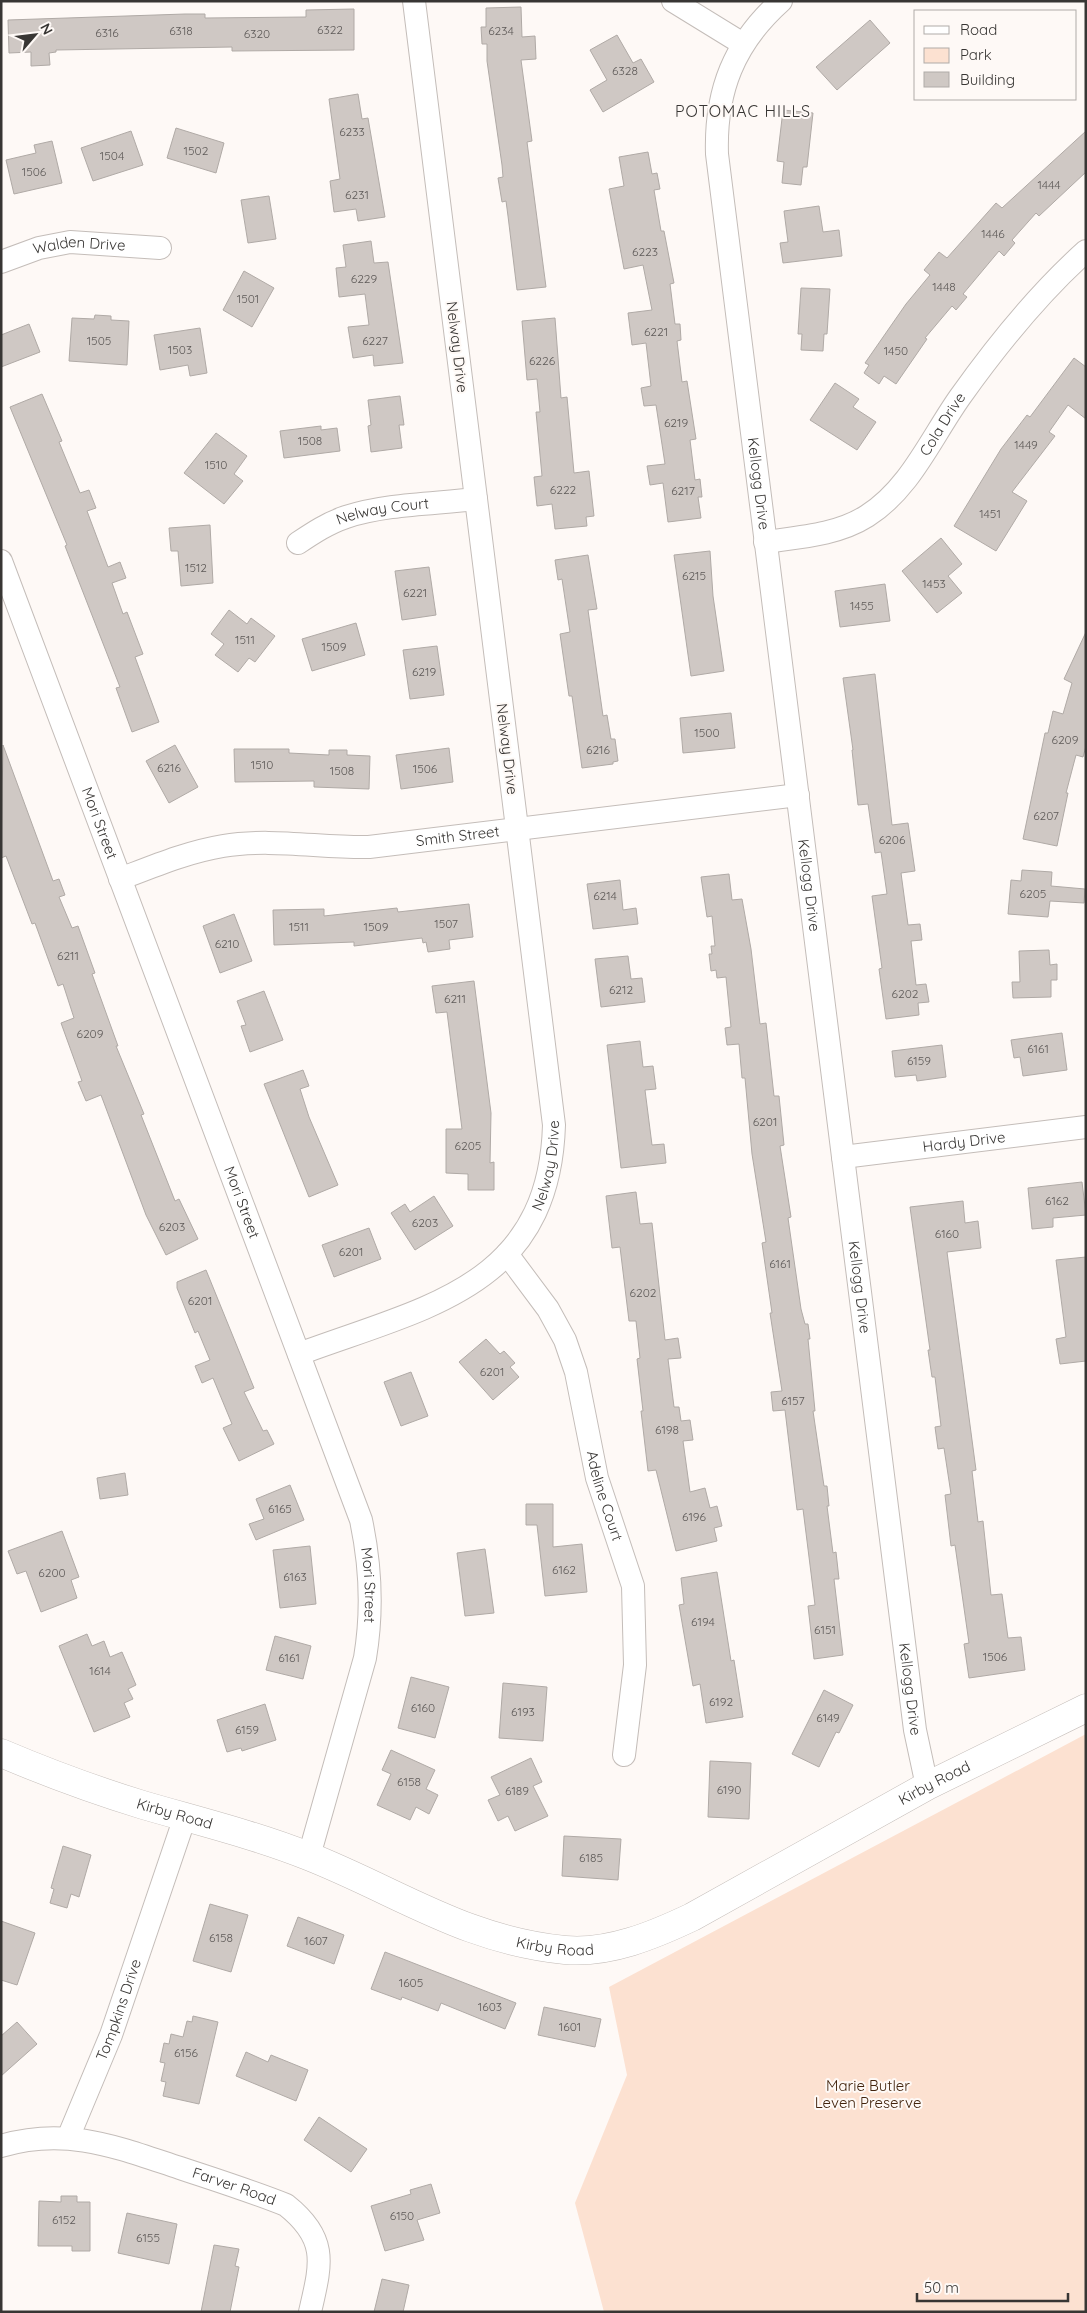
<svg xmlns="http://www.w3.org/2000/svg" width="1087" height="2313" font-family="Quicksand,sans-serif">
<style>
.green{fill:#fce1d1}
.building{fill:#cfc8c4;stroke:#b0aaa6}
.lines{fill:none;stroke-linecap:round;stroke-linejoin:round}
.minor-casing{stroke:#c4bdb9;stroke-width:24}
.major-casing{stroke:#c4bdb9;stroke-width:29}
.minor{stroke:#fff;stroke-width:22}
.major{stroke:#fff;stroke-width:28}
.labels{text-anchor:middle;stroke-width:4;stroke-linejoin:round;paint-order:stroke}
.number-label{font-size:12px;fill:#5e5a58}
.street-label{font-size:15px;fill:#383634;stroke:#fef9f6}
.park-label{font-size:15px;fill:#42230c;stroke:#fef9f6}
.neighbourhood-label{font-size:16px;letter-spacing:1px;fill:#383634;stroke:#fef9f6}
</style>
<rect width="100%" height="100%" fill="#fef9f6"/>
<path class="green" d="M1086,1734V2312H604L575,2203L627,2075L609,1987Z"/>
<g class="building">
<path d="M521,7L522,37L535,36L536,59L521,60L532,141L527,142L546,287L517,290L508,216L506,201L502,202L498,178L503,177L502,165L487,61V44H482L481,27H486V8Z"/>
<path d="M354,9V50L232,51V47L56,50V52L49,53L50,65L31,66V52L9,53L8,20L185,14H205V18L306,17V10Z"/>
<path d="M870,20L890,43L837,90L816,67Z"/>
<path d="M617,35L633,63L641,59L654,82L603,112L590,90L607,80L590,50Z"/>
<path d="M358,94L362,119L368,118L385,217L358,221L356,209L334,212L330,181L340,179L329,99Z"/>
<path d="M783,110L813,113L807,167H803L801,185L782,183L784,162L777,161Z"/>
<path d="M176,128L224,143L216,173L167,158Z"/>
<path d="M131,131L143,165L93,181L81,148Z"/>
<path d="M1086,131V172L1039,216L1036,213L1012,240L1015,243L1004,256L999,251L963,294L967,297L956,310L952,306L925,338L927,339L896,384L884,376L879,384L864,373L869,365L865,363L906,304L930,275L924,270L939,252L947,258L996,203L1002,208Z"/>
<path d="M52,141L62,183L14,194L6,160L36,153L34,145Z"/>
<path d="M648,152L652,174L657,173L660,189L654,190L661,231H664L674,283L670,284L675,324H680L681,340L677,341L682,382L687,381L696,439L690,440L695,480L700,479L702,497H698L701,518L668,522L663,483L650,485L647,466L665,464L656,405L644,406L641,388L651,386L646,343L632,345L628,313L652,310L643,265L624,269L609,189L624,186L619,157Z"/>
<path d="M269,196L276,239L248,243L241,200Z"/>
<path d="M819,206L823,232L839,230L842,256L783,263L780,243L788,242L784,211Z"/>
<path d="M371,241L374,263L388,262L403,363L374,366L373,355L353,358L348,327L369,325L365,294L339,297L336,268L346,267L343,245Z"/>
<path d="M244,271L274,288L252,327L223,310Z"/>
<path d="M801,288L830,289L827,334H824L823,351L801,350L802,334H798Z"/>
<path d="M95,315L111,316V320L129,321L127,365L69,361L72,318L94,319Z"/>
<path d="M555,318L561,398L567,397L574,473L589,471L594,516L586,517L587,526L555,529L552,504L537,506L534,477L542,476L536,412H540L537,379L527,380L522,321Z"/>
<path d="M29,324L40,352L1,367V335Z"/>
<path d="M200,328L207,373L190,376L188,365L160,370L154,335Z"/>
<path d="M1074,358L1086,367V419L1068,405L1049,432L1055,436L1012,492L1027,501L996,551L954,526L1001,449L1027,415L1030,417Z"/>
<path d="M835,383L859,399L853,407L876,422L857,450L810,420Z"/>
<path d="M42,394L62,441L59,442L80,493L89,490L96,508L87,511L108,567L120,562L126,578L112,583L123,614L127,612L143,654L135,657L159,722L132,732L116,688L120,687L65,546L67,545L10,407Z"/>
<path d="M400,396L404,425H399L402,448L371,452L368,426L371,425L368,400Z"/>
<path d="M321,426V430L337,428L340,451L284,458L280,431Z"/>
<path d="M216,433L247,456L234,474L243,481L224,504L184,473Z"/>
<path d="M210,525L213,583L181,586L178,551H171L169,528Z"/>
<path d="M941,538L962,564L948,576L962,593L937,613L902,571Z"/>
<path d="M710,551L713,596L724,671L691,676L674,555Z"/>
<path d="M588,555L597,609L588,610L603,716L607,715L611,739H615L618,761L613,762V764L582,768L572,696H569L560,634L570,632L562,579L558,580L555,560Z"/>
<path d="M429,567L436,615L402,620L395,571Z"/>
<path d="M885,584L890,621L840,627L835,591Z"/>
<path d="M229,610L247,624L251,618L275,636L255,662L249,658L238,672L215,655L224,644L211,634Z"/>
<path d="M356,623L365,655L312,671L302,639Z"/>
<path d="M1086,632V746L1083,757L1076,755L1066,793H1068L1057,846L1023,839L1045,733H1048L1053,711L1063,714L1072,683L1064,679Z"/>
<path d="M437,646L444,695L410,699L403,650Z"/>
<path d="M875,674L892,825L908,823L915,871L901,873L908,925L920,924L922,940L911,941L916,985L926,984L929,1002L918,1003L919,1015L886,1019L879,969L882,968L872,896L887,894L881,852L875,853L868,804L858,805L852,750H853L843,678Z"/>
<path d="M731,713L735,748L683,753L680,718Z"/>
<path d="M3,745L53,881L59,879L65,895L59,897L72,928L78,926L95,973L92,974L118,1046H116L144,1114L141,1115L175,1201L179,1199L198,1239L166,1255L146,1215L101,1095L86,1101L78,1082L82,1081L61,1023L74,1018L63,984L58,986L35,923L32,924L6,856L1,858Z"/>
<path d="M175,745L198,787L169,803L146,761Z"/>
<path d="M449,748L453,782L401,789L396,755Z"/>
<path d="M234,749H289V753L329,755V750H347V755L370,756L369,789L314,787V781L235,782Z"/>
<path d="M1022,870L1052,872L1051,886L1085,889L1084,903L1050,901L1048,917L1008,914L1011,880L1021,881Z"/>
<path d="M729,874L732,900L742,899L751,949L760,1024L766,1023L774,1096H779L784,1145L780,1146L791,1217L788,1218L801,1309L805,1324H808L810,1339H808L815,1411H813L824,1486H827L829,1506H827L833,1553L836,1552L839,1579H834L843,1655L814,1659L808,1606L815,1605L803,1509L797,1510L785,1410L773,1411L771,1392L782,1391L770,1313H772L762,1243L766,1242L752,1154L745,1078H742L739,1044L727,1045L725,1028L731,1027L726,977L717,978L716,970L711,971L709,954H712L711,946H715L712,916L707,917L701,877Z"/>
<path d="M620,880L623,910L636,908L638,924L593,929L587,884Z"/>
<path d="M469,904L473,937L449,940L450,949L428,952L426,942L423,943L422,938L354,946V942L274,945L273,910L324,909V916L397,908L398,912Z"/>
<path d="M234,914L252,961L220,973L203,926Z"/>
<path d="M1049,950L1050,965L1057,964V980H1051V997L1013,998L1012,982H1020L1019,951Z"/>
<path d="M628,956L631,979L642,978L645,1002L601,1007L595,959Z"/>
<path d="M474,981L491,1113L490,1163L494,1162V1190H468V1174L446,1173V1129H462L447,1012L436,1013L432,986Z"/>
<path d="M264,991L283,1040L250,1052L241,1026L246,1025L237,1001Z"/>
<path d="M1062,1033L1067,1070L1023,1076L1020,1057L1014,1058L1011,1040Z"/>
<path d="M640,1041L643,1067L653,1066L656,1089L645,1090L652,1145L664,1144L666,1163L621,1168L607,1045Z"/>
<path d="M942,1045L946,1077L917,1081L916,1075L895,1077L892,1051Z"/>
<path d="M303,1070L309,1086L300,1089L309,1117L338,1185L309,1197L264,1084Z"/>
<path d="M1082,1182L1086,1215L1053,1218V1227L1032,1229L1028,1188Z"/>
<path d="M636,1192L640,1224L652,1223L665,1340L678,1338L681,1358L668,1359L674,1407H679L681,1421L690,1420L693,1440L683,1441L690,1492L705,1488L710,1508L717,1506L722,1526L714,1528L717,1541L676,1551L656,1470L648,1471L641,1411H643L637,1359L640,1358L636,1321H629L620,1247L612,1248L606,1196Z"/>
<path d="M434,1196L453,1226L415,1250L391,1213L405,1204L410,1212Z"/>
<path d="M963,1201L965,1223L978,1221L981,1248L947,1252L976,1470L972,1471L978,1522L983,1521L991,1595L1002,1594L1008,1638L1021,1637L1025,1670L969,1678L964,1644L969,1643L955,1545L951,1546L945,1495L951,1494L944,1448L938,1449L935,1427L941,1426L935,1377H932L928,1350H930L910,1207Z"/>
<path d="M369,1228L381,1259L334,1277L322,1245Z"/>
<path d="M1086,1257V1361L1060,1364L1056,1339L1066,1337L1056,1260Z"/>
<path d="M206,1270L254,1388L244,1392L263,1431L267,1430L274,1444L239,1461L223,1428L232,1424L213,1378L202,1383L195,1366L210,1360L198,1331L195,1333L177,1288V1282Z"/>
<path d="M486,1339L500,1354L504,1351L515,1363L510,1367L519,1377L493,1400L459,1362Z"/>
<path d="M411,1372L428,1416L401,1426L384,1382Z"/>
<path d="M125,1473L128,1495L100,1499L97,1478Z"/>
<path d="M290,1485L304,1520L256,1540L249,1524L264,1519L256,1499Z"/>
<path d="M526,1504H553V1547L582,1544L587,1592L545,1596L537,1525H526Z"/>
<path d="M62,1531L79,1577L71,1580L77,1598L41,1612L26,1571L17,1574L8,1551Z"/>
<path d="M310,1546L316,1604L280,1608L273,1550Z"/>
<path d="M485,1549L494,1613L465,1616L457,1553Z"/>
<path d="M717,1572L731,1661L734,1660L743,1717L706,1723L700,1684L693,1686L679,1605L684,1604L681,1578Z"/>
<path d="M87,1634L92,1646L104,1641L110,1657L122,1652L136,1685L128,1689L133,1699L124,1703L130,1717L94,1732L59,1646Z"/>
<path d="M275,1636L311,1646L303,1679L266,1670Z"/>
<path d="M411,1677L449,1687L435,1738L398,1728Z"/>
<path d="M503,1683L547,1687L543,1741L499,1738Z"/>
<path d="M824,1690L853,1705L839,1733L836,1732L819,1767L792,1754Z"/>
<path d="M265,1704L276,1740L242,1751L241,1748L227,1752L217,1720Z"/>
<path d="M391,1750L435,1770L426,1789L438,1795L429,1814L416,1807L410,1820L377,1805L391,1774L382,1770Z"/>
<path d="M531,1758L542,1782L533,1786L548,1816L515,1831L508,1816L498,1821L488,1800L500,1795L491,1777Z"/>
<path d="M710,1761L751,1763L749,1819L708,1817Z"/>
<path d="M564,1836L621,1839L618,1880L562,1876Z"/>
<path d="M63,1846L91,1855L79,1897L71,1894L67,1908L50,1903L54,1889L51,1888Z"/>
<path d="M210,1904L248,1915L231,1972L193,1961Z"/>
<path d="M298,1917L344,1935L334,1964L287,1946Z"/>
<path d="M1,1921L35,1933L17,1985L1,1980Z"/>
<path d="M385,1952L516,2003L505,2029L441,2003L438,2011L402,1997L401,2000L371,1989Z"/>
<path d="M544,2007L601,2019L595,2047L538,2035Z"/>
<path d="M193,2016L218,2022L199,2104L163,2096L166,2082L161,2081L165,2063L160,2062L164,2043L169,2044L171,2034L183,2037L187,2021L192,2022Z"/>
<path d="M17,2022L37,2044L1,2076V2036Z"/>
<path d="M246,2052L268,2062L271,2055L308,2070L296,2101L236,2076Z"/>
<path d="M319,2117L367,2149L351,2172L304,2140Z"/>
<path d="M431,2184L440,2213L417,2220L424,2240L385,2251L371,2206L411,2194L410,2190Z"/>
<path d="M61,2196H77V2202H90V2251H72V2246H38L39,2201L61,2202Z"/>
<path d="M127,2213L177,2224L169,2264L118,2253Z"/>
<path d="M214,2245L239,2249L235,2266L239,2267L230,2312H201Z"/>
<path d="M382,2279L409,2285L403,2312H374Z"/>
</g>
<g class="lines">
<defs>
<g id="minor">
<path d="M673,1L743,44"/>
<path id="s1" d="M781,1C734,43 715,91 717,154L915,1730L927,1786"/>
<path id="s2" d="M1,262L39,248L70,242L160,248"/>
<path id="s3" d="M765,542C800,537 837,535 867,516C910,489 931,438 960,397C997,345 1038,294 1086,251"/>
<path id="s4" d="M298,543C313,533 328,523 346,517C386,504 433,504 476,499"/>
<path id="s5" d="M1,561L361,1520C371,1567 373,1610 365,1658L309,1856"/>
<path id="s6" d="M120,879C154,866 187,852 223,846C271,838 321,848 369,847L798,795"/>
<path id="s7" d="M843,1157L1086,1127"/>
<path id="s8" d="M507,1254L548,1309L565,1340L576,1372L597,1478L633,1586L635,1665L624,1755"/>
<path id="s9" d="M299,1354C425,1307 549,1288 554,1125L414,1"/>
<path id="s10" d="M68,2138L111,2035L185,1817"/>
<path id="s11" d="M1,2146C67,2126 119,2148 180,2168C216,2180 251,2191 286,2205C329,2239 321,2264 310,2312"/>
</g>
<g id="major">
<path id="s12" d="M1,1753C48,1773 94,1790 143,1805C198,1821 255,1835 308,1856C399,1892 464,1940 565,1950C609,1954 654,1935 692,1917L927,1786L1086,1708"/>
</g>
</defs>
<use href="#minor" class="minor-casing"/>
<use href="#major" class="major-casing"/>
<use href="#minor" class="minor"/>
<use href="#major" class="major"/>
</g>
<g class="labels">
<g class="number-label">
<text x="330" y="34">6322</text>
<text x="181" y="35">6318</text>
<text x="501" y="35">6234</text>
<text x="107" y="37">6316</text>
<text x="257" y="38">6320</text>
<text x="625" y="75">6328</text>
<text x="352" y="136">6233</text>
<text x="196" y="155">1502</text>
<text x="112" y="160">1504</text>
<text x="34" y="176">1506</text>
<text x="1049" y="189">1444</text>
<text x="357" y="199">6231</text>
<text x="993" y="238">1446</text>
<text x="645" y="256">6223</text>
<text x="364" y="283">6229</text>
<text x="944" y="291">1448</text>
<text x="248" y="303">1501</text>
<text x="656" y="336">6221</text>
<text x="99" y="345">1505</text>
<text x="375" y="345">6227</text>
<text x="180" y="354">1503</text>
<text x="896" y="355">1450</text>
<text x="542" y="365">6226</text>
<text x="676" y="427">6219</text>
<text x="310" y="445">1508</text>
<text x="1026" y="449">1449</text>
<text x="216" y="469">1510</text>
<text x="563" y="494">6222</text>
<text x="683" y="495">6217</text>
<text x="990" y="518">1451</text>
<text x="196" y="572">1512</text>
<text x="694" y="580">6215</text>
<text x="934" y="588">1453</text>
<text x="415" y="597">6221</text>
<text x="862" y="610">1455</text>
<text x="245" y="644">1511</text>
<text x="334" y="651">1509</text>
<text x="424" y="676">6219</text>
<text x="707" y="737">1500</text>
<text x="1065" y="744">6209</text>
<text x="598" y="754">6216</text>
<text x="262" y="769">1510</text>
<text x="169" y="772">6216</text>
<text x="425" y="773">1506</text>
<text x="342" y="775">1508</text>
<text x="1046" y="820">6207</text>
<text x="892" y="844">6206</text>
<text x="1033" y="898">6205</text>
<text x="605" y="900">6214</text>
<text x="446" y="928">1507</text>
<text x="299" y="931">1511</text>
<text x="376" y="931">1509</text>
<text x="227" y="948">6210</text>
<text x="68" y="960">6211</text>
<text x="621" y="994">6212</text>
<text x="905" y="998">6202</text>
<text x="455" y="1003">6211</text>
<text x="90" y="1038">6209</text>
<text x="1038" y="1053">6161</text>
<text x="919" y="1065">6159</text>
<text x="765" y="1126">6201</text>
<text x="468" y="1150">6205</text>
<text x="1057" y="1205">6162</text>
<text x="425" y="1227">6203</text>
<text x="172" y="1231">6203</text>
<text x="947" y="1238">6160</text>
<text x="351" y="1256">6201</text>
<text x="780" y="1268">6161</text>
<text x="643" y="1297">6202</text>
<text x="200" y="1305">6201</text>
<text x="492" y="1376">6201</text>
<text x="793" y="1405">6157</text>
<text x="667" y="1434">6198</text>
<text x="280" y="1513">6165</text>
<text x="694" y="1521">6196</text>
<text x="564" y="1574">6162</text>
<text x="52" y="1577">6200</text>
<text x="295" y="1581">6163</text>
<text x="703" y="1626">6194</text>
<text x="825" y="1634">6151</text>
<text x="995" y="1661">1506</text>
<text x="289" y="1662">6161</text>
<text x="100" y="1675">1614</text>
<text x="721" y="1706">6192</text>
<text x="423" y="1712">6160</text>
<text x="523" y="1716">6193</text>
<text x="828" y="1722">6149</text>
<text x="247" y="1734">6159</text>
<text x="409" y="1786">6158</text>
<text x="729" y="1794">6190</text>
<text x="517" y="1795">6189</text>
<text x="591" y="1862">6185</text>
<text x="221" y="1942">6158</text>
<text x="316" y="1945">1607</text>
<text x="411" y="1987">1605</text>
<text x="490" y="2011">1603</text>
<text x="570" y="2031">1601</text>
<text x="186" y="2057">6156</text>
<text x="402" y="2220">6150</text>
<text x="64" y="2224">6152</text>
<text x="148" y="2242">6155</text>
</g>
<g class="street-label">
<text dy="5" stroke="none"><textPath href="#s2" startOffset="81">Walden Drive</textPath></text>
<text transform="translate(457 347) rotate(83)" y="5">Nelway Drive</text>
<text dy="5" stroke="none"><textPath href="#s3" startOffset="226">Cola Drive</textPath></text>
<text dy="5" stroke="none"><textPath href="#s1" startOffset="504">Kellogg Drive</textPath></text>
<text dy="5" stroke="none"><textPath href="#s4" startOffset="92">Nelway Court</textPath></text>
<text transform="translate(507 749) rotate(83)" y="5">Nelway Drive</text>
<text dy="5" stroke="none"><textPath href="#s5" startOffset="280">Mori Street</textPath></text>
<text dy="5" stroke="none"><textPath href="#s6" startOffset="344">Smith Street</textPath></text>
<text dy="5" stroke="none"><textPath href="#s1" startOffset="909">Kellogg Drive</textPath></text>
<text dy="5" stroke="none"><textPath href="#s7" startOffset="122">Hardy Drive</textPath></text>
<text dy="5" stroke="none"><textPath href="#s9" startOffset="332">Nelway Drive</textPath></text>
<text dy="5" stroke="none"><textPath href="#s5" startOffset="685">Mori Street</textPath></text>
<text dy="5" stroke="none"><textPath href="#s1" startOffset="1314">Kellogg Drive</textPath></text>
<text dy="5" stroke="none"><textPath href="#s8" startOffset="265">Adeline Court</textPath></text>
<text dy="5" stroke="none"><textPath href="#s5" startOffset="1090">Mori Street</textPath></text>
<text dy="5" stroke="none"><textPath href="#s1" startOffset="1719">Kellogg Drive</textPath></text>
<text dy="5" stroke="none"><textPath href="#s12" startOffset="1009">Kirby Road</textPath></text>
<text dy="5" stroke="none"><textPath href="#s12" startOffset="184">Kirby Road</textPath></text>
<text dy="5" stroke="none"><textPath href="#s12" startOffset="589">Kirby Road</textPath></text>
<text dy="5" stroke="none"><textPath href="#s10" startOffset="138">Tompkins Drive</textPath></text>
<text dy="5" stroke="none"><textPath href="#s11" startOffset="241">Farver Road</textPath></text>
</g>
<g class="park-label">
<text x="868" y="2091">Marie Butler<tspan x="868" dy="17">Leven Preserve</tspan></text>
</g>
<g class="neighbourhood-label">
<text x="743" y="117">POTOMAC HILLS</text>
</g>
</g>
<rect width="1087" height="2313" fill="none" stroke="#383634" stroke-width="5"/>
<rect x="914" y="10" width="162" height="90" fill="#fef9f6" stroke="#afaba8"/>
<rect x="924" y="26" width="25" height="8" fill="#ffffff" stroke="#afaba8"/>
<text x="960" y="35" font-size="15" fill="#383634">Road</text>
<rect x="924" y="48" width="25" height="15" fill="#fce1d1" stroke="#afaba8"/>
<text x="960" y="60" font-size="15" fill="#383634">Park</text>
<rect x="924" y="72" width="25" height="15" fill="#cfc8c4" stroke="#afaba8"/>
<text x="960" y="85" font-size="15" fill="#383634">Building</text>
<g transform="translate(35 35) rotate(62)" stroke="#fef9f6" stroke-width="4" paint-order="stroke">
<path d="M0-4L9 19L0 12L-9 19Z" fill="#383634"/>
<text y="-8" font-size="14" font-weight="bold" text-anchor="middle" fill="#383634">N</text>
</g>
<path d="M917 2293v8h151v-8" fill="none" stroke="#383634" stroke-width="2.5"/>
<text x="924" y="2293" font-size="15" fill="#383634" stroke="#fef9f6" stroke-width="4" paint-order="stroke">50 m</text>
</svg>
